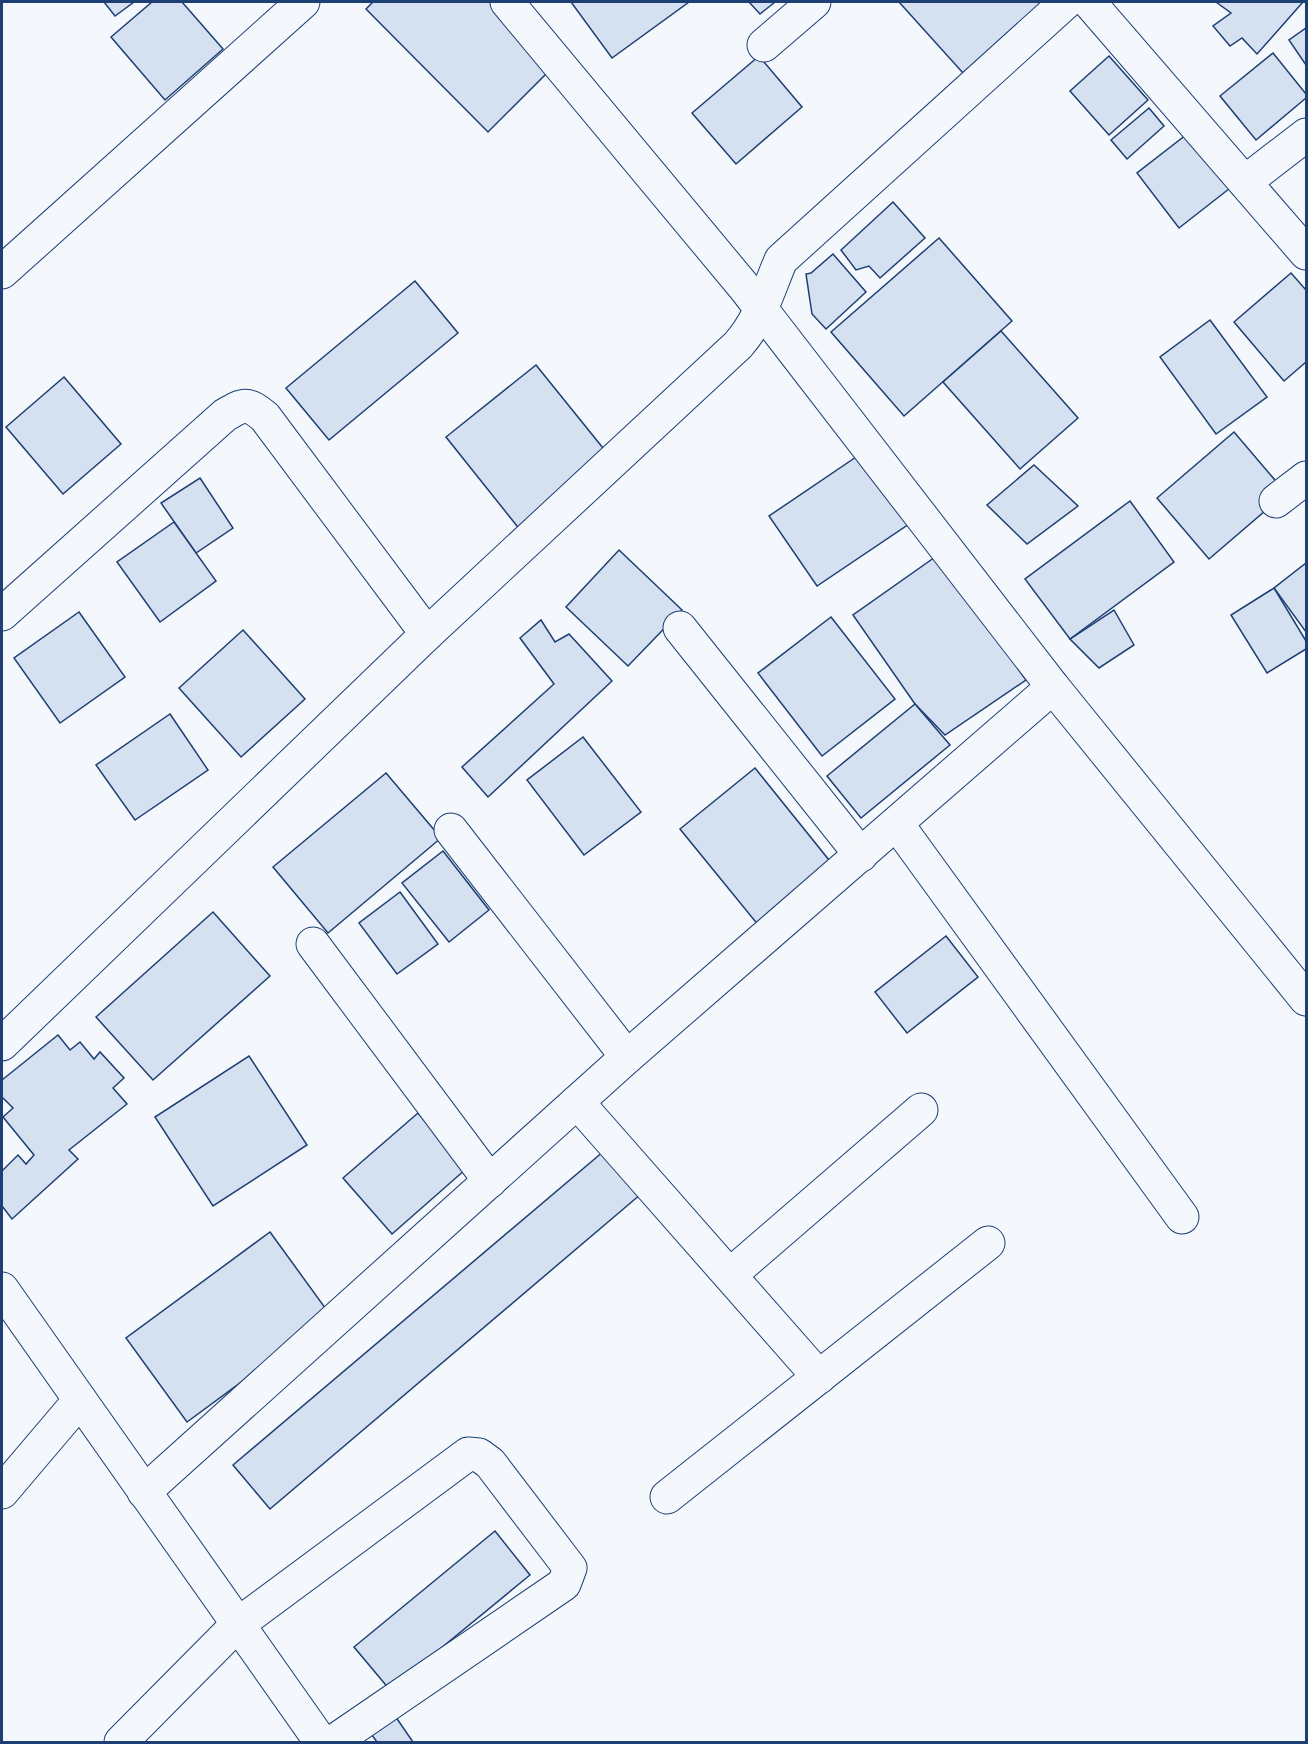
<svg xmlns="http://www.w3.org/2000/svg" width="1308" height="1744" font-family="Inter,sans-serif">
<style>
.building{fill:#d5e0f0;stroke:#1d3f73;stroke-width:1.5}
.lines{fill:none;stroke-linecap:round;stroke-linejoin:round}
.minor-casing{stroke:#1d3f73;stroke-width:35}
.major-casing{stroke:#1d3f73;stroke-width:35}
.minor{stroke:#f4f7fb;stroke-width:33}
.major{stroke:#f4f7fb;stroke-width:33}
</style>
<rect width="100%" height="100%" fill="#f4f7fb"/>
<g class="building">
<path d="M104,2H134L115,16Z"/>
<path d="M152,2H182L223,49L165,100L111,37Z"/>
<path d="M373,2H490L554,66L488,132L366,9Z"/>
<path d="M571,2H689L612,58Z"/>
<path d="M749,2H775L760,14Z"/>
<path d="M899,2H1043L963,73Z"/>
<path d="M1216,2H1303L1257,54L1242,38L1230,46L1213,26L1231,13Z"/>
<path d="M1306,28V65L1289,40Z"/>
<path d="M1273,53L1306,94V98L1256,140L1220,96Z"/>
<path d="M759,56L802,107L736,164L692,113Z"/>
<path d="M1109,56L1148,100L1109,135L1070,91Z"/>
<path d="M1149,108L1164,126L1127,159L1111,140Z"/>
<path d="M1191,131L1234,185L1179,228L1137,173Z"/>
<path d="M893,202L925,238L880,278L869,266L856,270L841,250Z"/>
<path d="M939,238L1012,321L904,416L831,332Z"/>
<path d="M833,254L866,292L826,329L812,314L806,274L811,273Z"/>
<path d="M1291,273L1306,290V362L1284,381L1234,322Z"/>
<path d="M415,281L458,333L329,440L286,388Z"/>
<path d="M1210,320L1267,397L1216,434L1160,357Z"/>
<path d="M1001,331L1078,418L1020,469L943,382Z"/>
<path d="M536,365L611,458L521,531L446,437Z"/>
<path d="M64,377L121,444L63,494L6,427Z"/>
<path d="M1234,432L1286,493L1209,559L1157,498Z"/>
<path d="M862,453L909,524L817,586L769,516Z"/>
<path d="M1034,465L1078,506L1027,544L987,505Z"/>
<path d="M200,478L233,528L196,553L161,503Z"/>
<path d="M1130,501L1174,562L1070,639L1025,579Z"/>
<path d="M174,522L216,581L160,622L117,562Z"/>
<path d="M619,550L682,610L628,666L566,607Z"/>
<path d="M938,555L1026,680L945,735L915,704L853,615Z"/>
<path d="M1306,563V632L1274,588Z"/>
<path d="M1274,588L1306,641V649L1267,673L1231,615Z"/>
<path d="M1114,610L1134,645L1099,668L1070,639Z"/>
<path d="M79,612L125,677L60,723L14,658Z"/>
<path d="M831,617L895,699L822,756L758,673Z"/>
<path d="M541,620L555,642L569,634L612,681L488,797L462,767L554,684L520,638Z"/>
<path d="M243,630L305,699L241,757L179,688Z"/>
<path d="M915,704L950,745L861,818L827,776Z"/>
<path d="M170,714L208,770L135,820L96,765Z"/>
<path d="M583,737L641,812L584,855L527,780Z"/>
<path d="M755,768L833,865L759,926L680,829Z"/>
<path d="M386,773L441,838L328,933L273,867Z"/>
<path d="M443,851L489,910L449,942L402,883Z"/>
<path d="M400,892L438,944L397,974L359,923Z"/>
<path d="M213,912L270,976L153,1080L96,1017Z"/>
<path d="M946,936L978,977L907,1033L875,992Z"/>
<path d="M58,1035L70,1050L80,1042L94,1059L100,1052L124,1078L113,1088L127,1104L69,1150L78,1159L12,1219L2,1206V1171L18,1155L26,1164L34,1155L3,1117L13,1108L2,1097V1080Z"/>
<path d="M249,1056L307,1145L213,1206L155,1117Z"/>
<path d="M418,1113L466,1169L392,1234L343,1178Z"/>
<path d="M604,1151L641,1194L270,1509L233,1465Z"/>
<path d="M270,1232L331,1316L187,1422L126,1338Z"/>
<path d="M495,1531L530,1575L390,1690L354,1647Z"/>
<path d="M391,1710L413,1742H377L366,1727Z"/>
</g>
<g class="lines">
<defs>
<g id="minor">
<path d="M507,2L745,288L1053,687L1306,999"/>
<path d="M1089,2L1306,253"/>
<path d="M764,45L814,2"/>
<path d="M1245,182L1306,135"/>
<path d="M2,272L303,2"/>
<path d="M1276,501L1306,478"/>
<path d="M2,614L225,415C244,404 247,402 265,417L427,634"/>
<path d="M680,628L861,855"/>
<path d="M897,824L1182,1217"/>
<path d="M451,830L627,1057"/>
<path d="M313,944L490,1181"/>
<path d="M2,1044L427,634L738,345C761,319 768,290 781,260L1066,2"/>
<path d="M577,1102L819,1377"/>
<path d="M730,1275L921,1110"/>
<path d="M2,1492L80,1400"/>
<path d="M144,1492L627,1057L1053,687"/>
<path d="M667,1497L988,1243"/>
<path d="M121,1742L237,1625L468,1454L479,1455L490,1463L570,1568L564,1584L333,1742"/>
</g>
<path id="major" d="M2,1289L321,1742"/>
</defs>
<use href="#minor" class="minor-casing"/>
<use href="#major" class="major-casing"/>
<use href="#minor" class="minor"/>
<use href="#major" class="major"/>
</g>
<rect width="1308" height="1744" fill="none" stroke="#1d3f73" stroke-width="6"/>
</svg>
